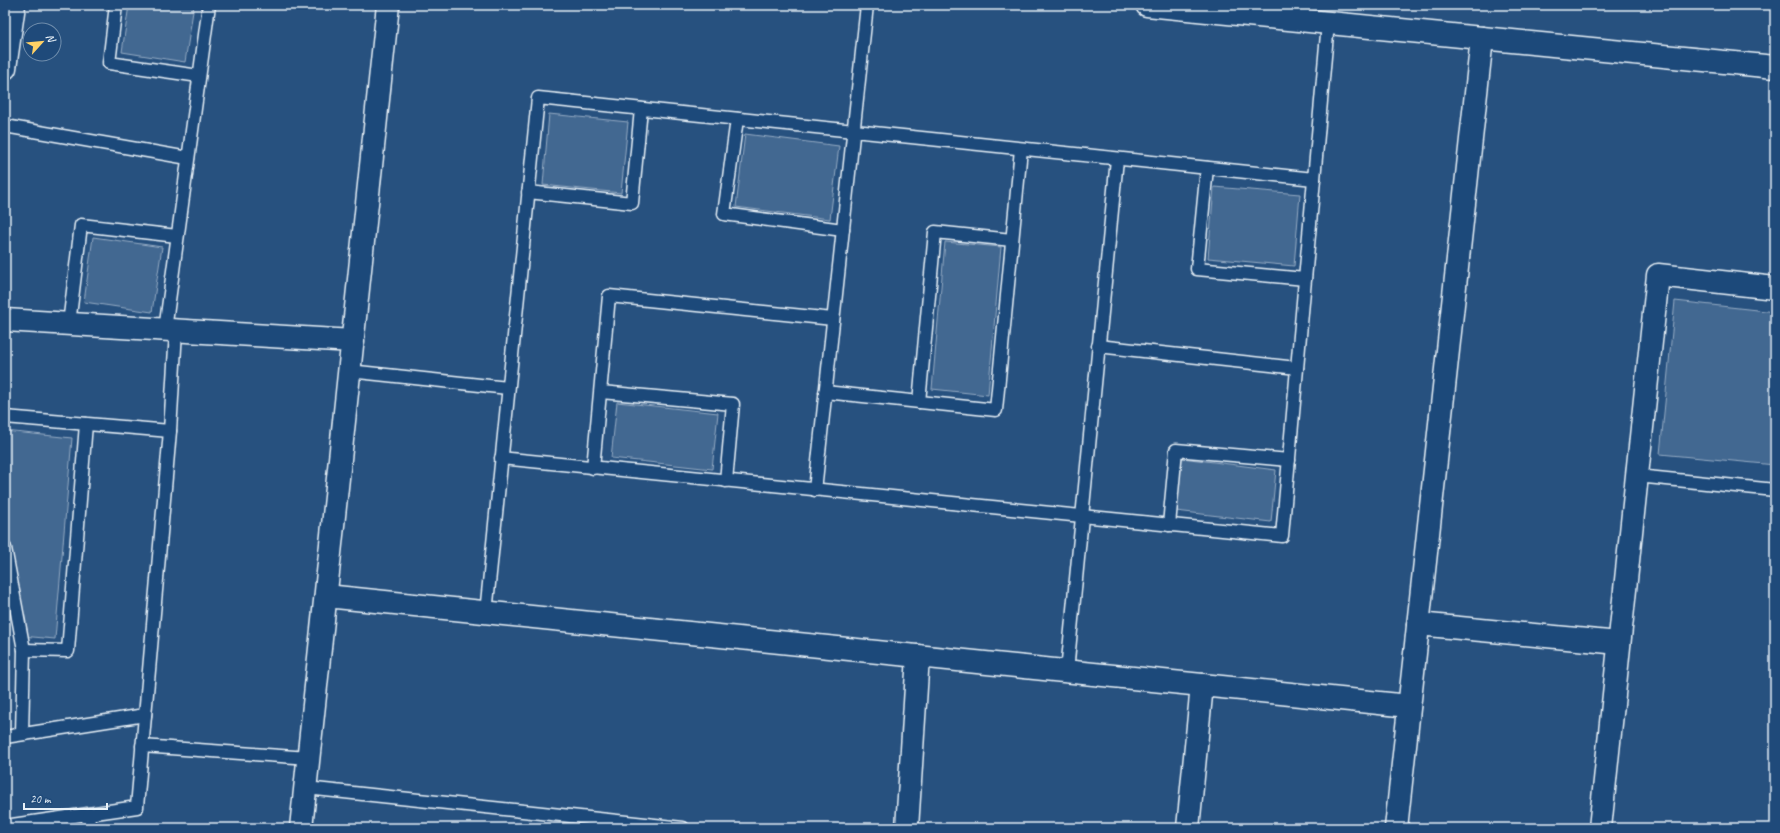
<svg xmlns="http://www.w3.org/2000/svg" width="1780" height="833" font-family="Caveat,sans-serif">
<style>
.green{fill:#436891;stroke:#96acc4}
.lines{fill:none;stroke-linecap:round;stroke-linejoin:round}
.lane-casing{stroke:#e8f1f8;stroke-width:15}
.street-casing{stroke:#e8f1f8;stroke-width:25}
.secondary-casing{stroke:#e8f1f8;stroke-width:25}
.lane{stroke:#1f4a7a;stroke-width:12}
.street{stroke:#1f4a7a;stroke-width:22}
.secondary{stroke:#1f4a7a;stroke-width:22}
</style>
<rect width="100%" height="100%" fill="#27517f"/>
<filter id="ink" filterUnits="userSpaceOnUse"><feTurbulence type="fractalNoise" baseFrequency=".025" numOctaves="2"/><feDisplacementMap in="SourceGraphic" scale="8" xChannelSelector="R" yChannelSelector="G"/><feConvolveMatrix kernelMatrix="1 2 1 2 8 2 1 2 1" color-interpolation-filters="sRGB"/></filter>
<g filter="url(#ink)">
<g class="green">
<path d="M129,5H194L185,62L122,52Z"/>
<path d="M549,114L628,122L621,193L543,185Z"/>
<path d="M745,134L839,146L830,219L736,207Z"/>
<path d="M1214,187L1300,194L1294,266L1208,258Z"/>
<path d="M93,237L162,247L152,312L84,302Z"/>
<path d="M945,242L1001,247L988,395L932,389Z"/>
<path d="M1675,301L1775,312V465L1660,454Z"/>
<path d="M617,402L718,413L712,469L611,458Z"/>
<path d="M5,431L72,438L55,639L22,636L5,520Z"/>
<path d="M1182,458L1276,470L1271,522L1176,511Z"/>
</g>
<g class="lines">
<defs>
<g id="lane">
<path d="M116,5L109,63L199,76"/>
<path d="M737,119L724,214L843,230"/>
<path d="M5,126L188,158"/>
<path d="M1207,168L1197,269L1305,279"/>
<path d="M528,192L632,203L641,109"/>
<path d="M69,324L81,225L177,236"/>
<path d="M165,330L209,5"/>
<path d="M1098,346L1297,368"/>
<path d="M349,371L508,388"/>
<path d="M601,392L733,404L726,481"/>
<path d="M825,392L996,410L1021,149"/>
<path d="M919,402L935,232L1012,240"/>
<path d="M5,417L170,431"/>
<path d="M501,458L1282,536L1328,23"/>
<path d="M593,468L609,296L833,319"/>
<path d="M1637,476L1775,490"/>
<path d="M815,490L867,5"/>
<path d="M1169,525L1176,450L1289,460"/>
<path d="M5,548L24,650L22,734"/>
<path d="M486,613L538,98L1314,179"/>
<path d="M24,650L68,651L86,424"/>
<path d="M1067,671L1117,159"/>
<path d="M5,737L145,715"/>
<path d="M142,746L309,758"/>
<path d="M306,788L683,828"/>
<path d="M5,826L137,807L170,431L176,331"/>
<path d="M87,828L90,814"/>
</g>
<g id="street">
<path d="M5,68L14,5"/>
<path d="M5,320L353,341"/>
<path d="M326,596L1409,706"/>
<path d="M1418,624L1619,643"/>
<path d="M907,828L918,656"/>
<path d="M1188,828L1202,685"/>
<path d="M1396,828L1482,38"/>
<path d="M1600,828L1658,275L1775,288"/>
</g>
<g id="secondary">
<path d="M1147,5L1775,67"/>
<path d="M301,828L388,5"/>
</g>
</defs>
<use href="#lane" class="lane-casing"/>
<use href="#street" class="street-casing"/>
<use href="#secondary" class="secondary-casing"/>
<use href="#lane" class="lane"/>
<use href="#street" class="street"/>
<use href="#secondary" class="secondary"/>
</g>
</g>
<rect width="1780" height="833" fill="none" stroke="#1f4a7a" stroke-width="20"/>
<rect x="10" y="10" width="1760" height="813" fill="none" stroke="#e8f1f8" stroke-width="1.5" filter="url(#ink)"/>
<g transform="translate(42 42) rotate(63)"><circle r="19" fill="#1f4a7a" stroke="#6f8dac"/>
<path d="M0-3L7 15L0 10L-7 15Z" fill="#ffd166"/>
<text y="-6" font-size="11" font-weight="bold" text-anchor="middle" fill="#e8f1f8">N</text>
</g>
<path d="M24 803v6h83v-6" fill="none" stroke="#e8f1f8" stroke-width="2"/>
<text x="30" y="803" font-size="12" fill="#e8f1f8" stroke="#1f4a7a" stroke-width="3" paint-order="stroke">20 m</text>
</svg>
